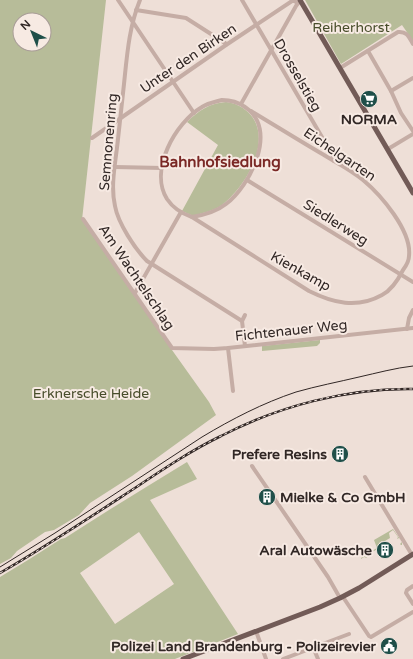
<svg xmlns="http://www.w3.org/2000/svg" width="413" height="659" font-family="'Varela Round',sans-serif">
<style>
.green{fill:#b7bc99;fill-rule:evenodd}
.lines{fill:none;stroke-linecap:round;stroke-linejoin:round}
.minor{stroke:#c5ada5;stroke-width:4}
.major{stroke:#725b57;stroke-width:5}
.tram{stroke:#312725;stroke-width:1}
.rail-casing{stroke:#312725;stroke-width:2.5}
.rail{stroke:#f7eae3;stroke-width:1;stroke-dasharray:3;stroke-linecap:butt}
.labels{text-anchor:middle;stroke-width:4;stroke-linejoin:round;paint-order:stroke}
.park-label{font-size:14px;fill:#484d2b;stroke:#f7eae3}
.street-label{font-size:14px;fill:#312725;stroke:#f7eae3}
.poi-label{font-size:14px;font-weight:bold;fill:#312725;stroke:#f7eae3;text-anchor:end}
.neighbourhood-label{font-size:15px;font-weight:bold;fill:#7a2825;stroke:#f7eae3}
</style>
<rect width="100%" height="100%" fill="#eedfd7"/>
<g class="green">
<path d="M0,0H106L82,220L172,350L209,402L216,415L132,476L90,503L79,515L54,530L45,532L17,551L11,558L0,564ZM20,20H44V44H20Z"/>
<path d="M305,0H413V41L402,25L341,64Z"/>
<path d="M226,102C235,103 241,106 248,112C275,138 246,187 222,205C216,209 210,211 203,213C199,214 195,216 191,215C188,214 185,212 182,211L218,145L187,122C198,111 210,103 226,102Z"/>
<path d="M320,340V343L317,346L262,351V346Z"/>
<path d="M187,462L197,479L150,500L238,634L175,659H0V577L28,560L61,539L65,538C105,512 146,487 187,462ZM139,532L174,584L115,624L80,573Z"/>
<path d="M393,529L402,542V545H401L400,544L402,542L399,538L397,539L398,537L393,530L389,533L390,538L385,541H382L379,543L386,555L384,556L385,557L379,548L366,556L367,558L364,557L361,559V558L365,555L377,548L374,540Z"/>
</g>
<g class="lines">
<g class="minor">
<path d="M118,0L194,113"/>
<path d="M140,0C129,27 127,55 124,84C122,102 120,121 118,139C116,160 110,185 115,206C118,223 135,249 147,261L242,321L245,346"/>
<path d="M242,0L333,156L334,161"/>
<path d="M136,10L186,18L225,43L226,45"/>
<path d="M368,51L391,91L401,113L413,131"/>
<path d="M340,68L398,32C407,31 409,37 413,44"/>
<path d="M391,91L413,78"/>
<path d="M222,100C231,100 238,102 245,107C279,129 250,186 226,204C216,212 204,215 192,217C183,214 173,208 167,199C149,170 175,123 202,107C208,103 215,102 222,100Z"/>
<path d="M241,104L296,6L299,2"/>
<path d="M92,138L226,45L292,1H294L298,3"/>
<path d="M388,149L413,134"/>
<path d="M115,167L162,168"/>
<path d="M247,180L413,282"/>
<path d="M192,217L309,291C333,303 357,309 382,295C392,290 398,280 403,270C406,266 409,261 409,256C412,231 381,195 363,180C351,170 337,163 324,155C300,141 276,126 251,111"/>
<path d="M83,219L172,348L214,349L228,348L413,328"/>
<path d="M135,293L181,212"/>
<path d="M242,321L245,315"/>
<path d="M407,329L409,318L413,310"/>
<path d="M228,348L233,391"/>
<path d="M252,466L328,577L340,598"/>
<path d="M365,477L412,555"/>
<path d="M413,586L407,590L406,593L413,604"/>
<path d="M343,597L369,636L371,637L413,612"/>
<path d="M256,631L266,659"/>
<path d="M313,647L318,659"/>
<path d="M283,659L349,634"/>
</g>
<g class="major">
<path d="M300,0L413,193"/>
<path d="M183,659L320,607L340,598L359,588L413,554"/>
</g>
<path class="tram" d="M0,567L55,533L202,437C232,419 263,403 296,392C317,386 338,382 359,377C377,373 395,368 413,366"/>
<defs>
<path id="rail" d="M0,573C47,546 92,516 138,486C165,468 192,450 221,436C279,406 347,388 413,389"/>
</defs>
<use href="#rail" class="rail-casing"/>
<use href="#rail" class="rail"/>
</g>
<defs>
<symbol id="supermarket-disc" viewBox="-11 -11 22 22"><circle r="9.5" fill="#1f4f49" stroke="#f7eae3"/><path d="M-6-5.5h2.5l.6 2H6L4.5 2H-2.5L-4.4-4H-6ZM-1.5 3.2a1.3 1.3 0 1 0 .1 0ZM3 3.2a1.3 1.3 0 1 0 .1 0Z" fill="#fff"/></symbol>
<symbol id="building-disc" viewBox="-11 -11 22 22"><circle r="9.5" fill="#1f4f49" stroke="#f7eae3"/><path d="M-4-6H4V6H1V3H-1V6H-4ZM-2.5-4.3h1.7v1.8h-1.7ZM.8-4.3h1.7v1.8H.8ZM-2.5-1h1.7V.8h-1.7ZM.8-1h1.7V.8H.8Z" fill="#fff"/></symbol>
<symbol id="civic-disc" viewBox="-11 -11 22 22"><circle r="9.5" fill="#1f4f49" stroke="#f7eae3"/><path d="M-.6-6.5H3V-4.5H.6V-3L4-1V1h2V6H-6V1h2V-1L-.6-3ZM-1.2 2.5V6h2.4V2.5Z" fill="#fff"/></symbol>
</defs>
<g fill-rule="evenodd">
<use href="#supermarket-disc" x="359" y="89" width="20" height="20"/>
<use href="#building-disc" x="330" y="444" width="20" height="20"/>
<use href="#building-disc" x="257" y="487" width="20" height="20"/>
<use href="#building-disc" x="375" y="540" width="20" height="20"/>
<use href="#civic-disc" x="379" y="636" width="20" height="20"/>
</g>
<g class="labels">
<g class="park-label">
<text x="351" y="32">Reiherhorst</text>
<text x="91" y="398">Erknersche Heide</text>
</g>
<g class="street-label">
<text transform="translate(188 58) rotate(-34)" y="5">Unter den Birken</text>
<text transform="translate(298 75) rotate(60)" y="5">Drosselstieg</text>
<text transform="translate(108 142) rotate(-85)" y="5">Semnonenring</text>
<text transform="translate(340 154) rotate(34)" y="5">Eichelgarten</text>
<text transform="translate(336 222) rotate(32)" y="5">Siedlerweg</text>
<text transform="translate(301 271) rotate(29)" y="5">Kienkamp</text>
<text transform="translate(137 277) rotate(56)" y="5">Am Wachtelschlag</text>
<text transform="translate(291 330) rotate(-6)" y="5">Fichtenauer Weg</text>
</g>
<g class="poi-label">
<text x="369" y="124" text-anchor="middle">NORMA</text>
<text x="327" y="459">Prefere Resins</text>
<text x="280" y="502" text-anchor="start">Mielke &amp; Co GmbH</text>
<text x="372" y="555">Aral Autowäsche</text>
<text x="376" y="651">Polizei Land Brandenburg - Polizeirevier</text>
</g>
<g class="neighbourhood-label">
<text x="220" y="167">Bahnhofsiedlung</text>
</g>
</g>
<g transform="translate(32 32) rotate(317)"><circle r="19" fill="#f7eae3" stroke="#a89c97"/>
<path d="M0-3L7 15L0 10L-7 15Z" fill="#1f4f49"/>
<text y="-6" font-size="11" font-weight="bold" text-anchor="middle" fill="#312725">N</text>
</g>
</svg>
